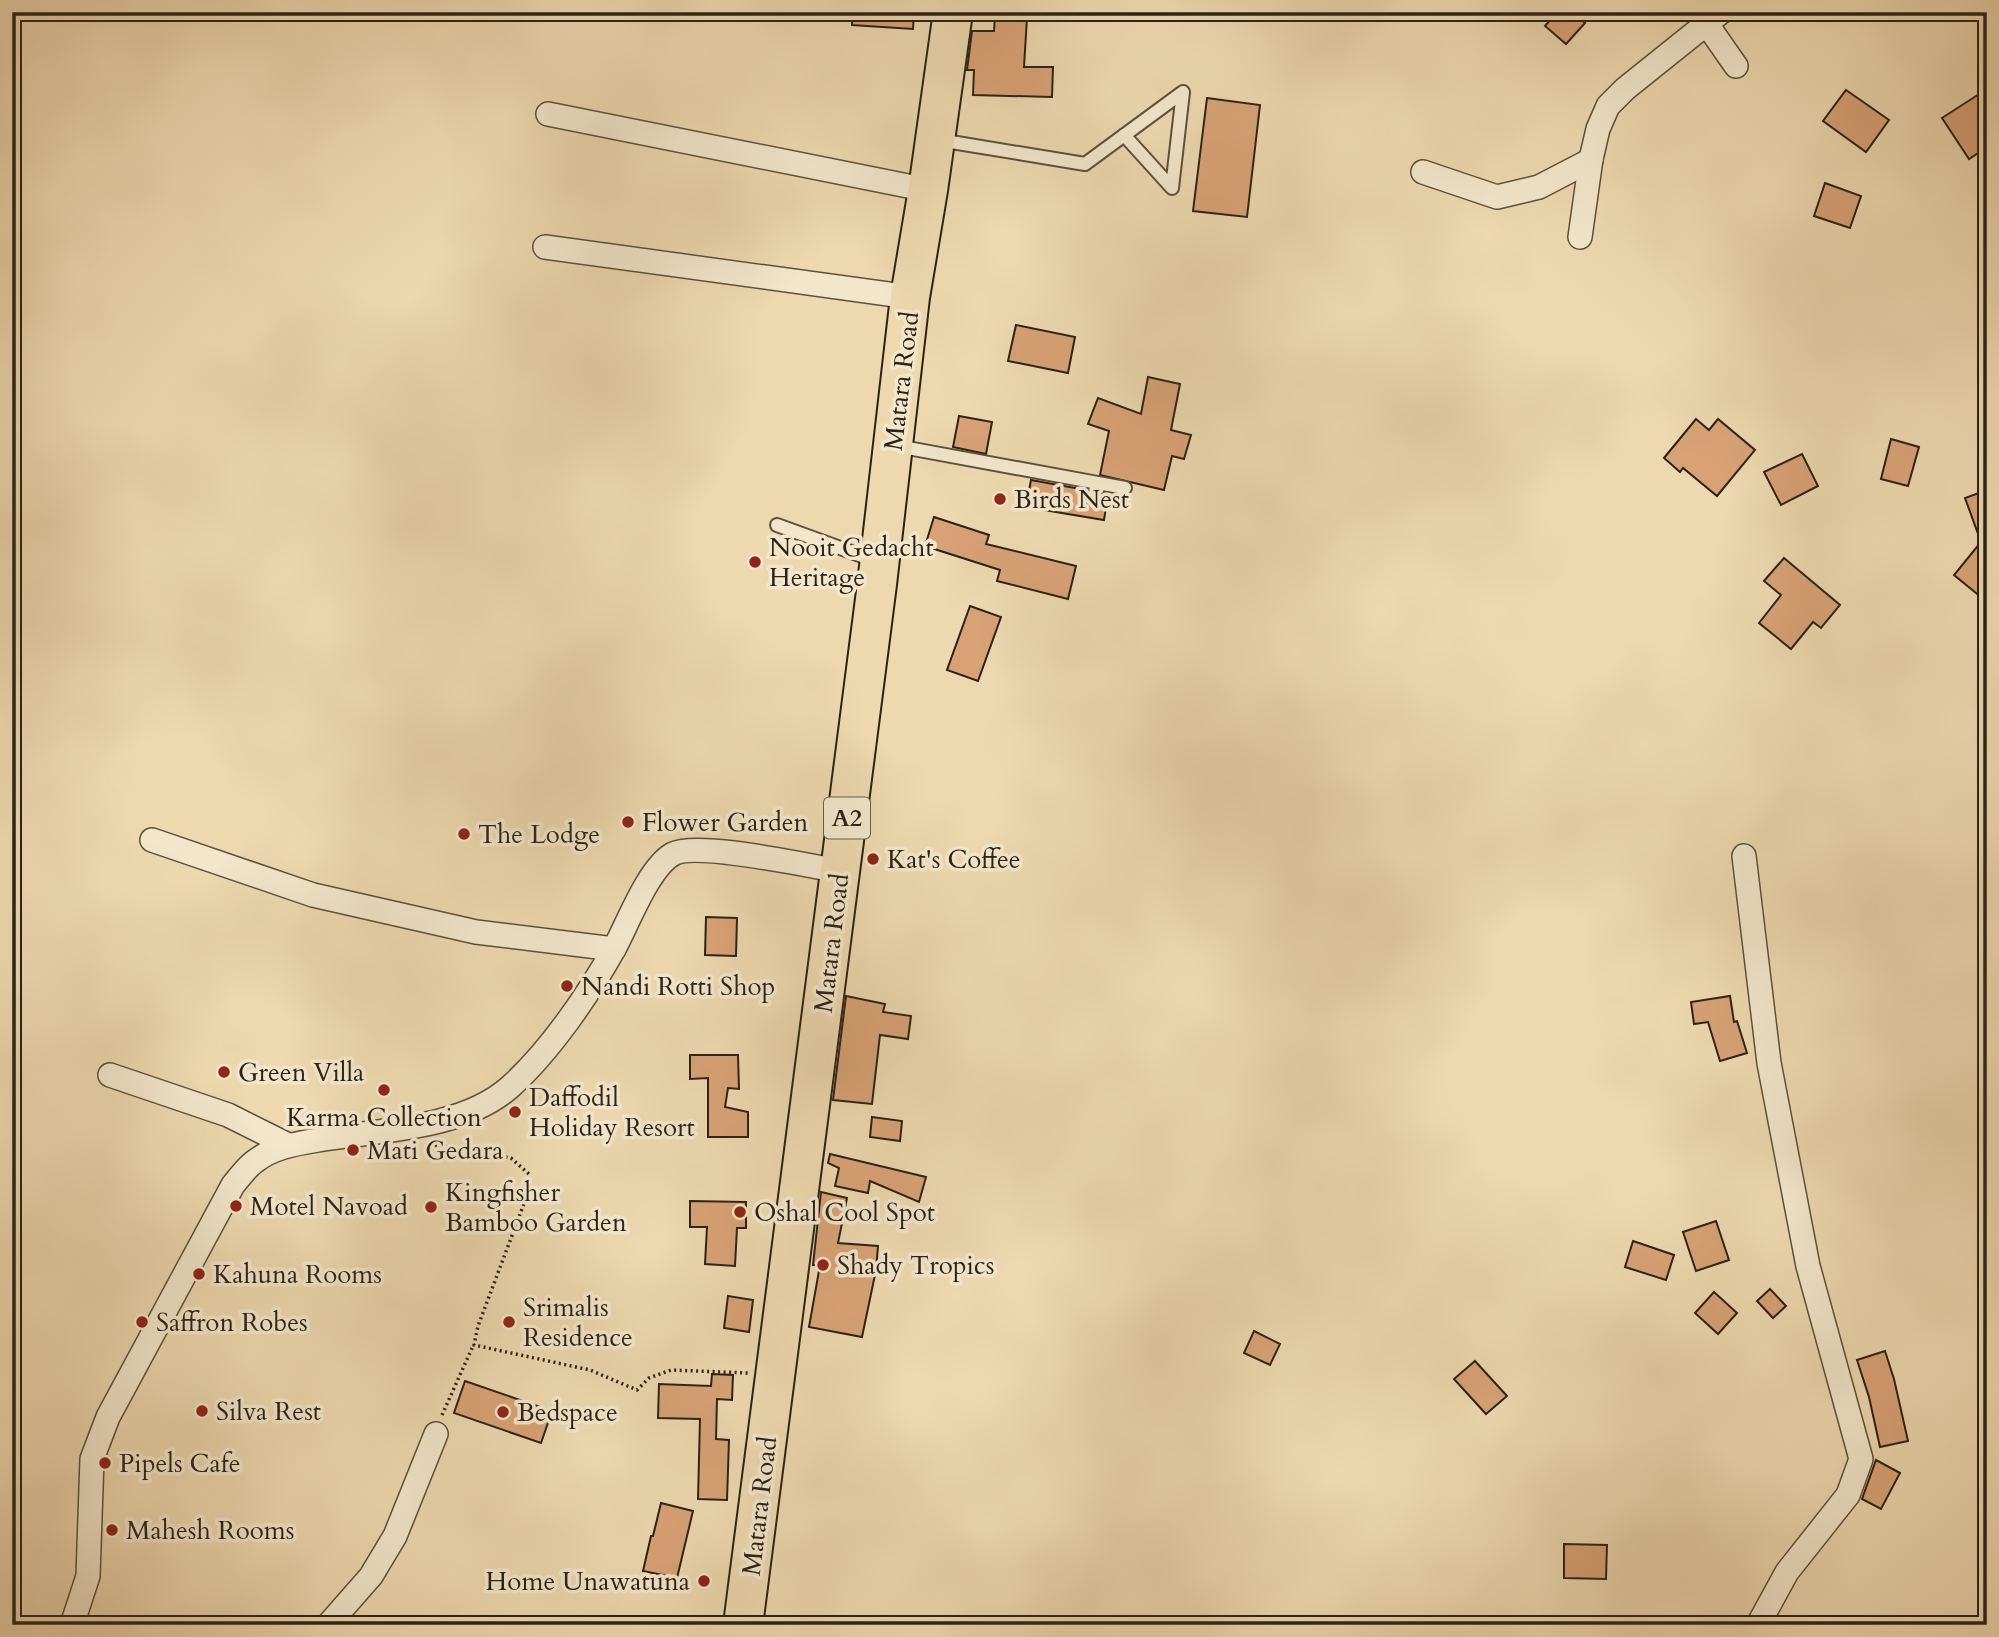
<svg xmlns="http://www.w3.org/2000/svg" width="1999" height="1637" font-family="Cardo,serif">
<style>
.building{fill:#d8a276;stroke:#2b2218;stroke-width:2}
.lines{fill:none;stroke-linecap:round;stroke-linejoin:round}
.service-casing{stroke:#5c503e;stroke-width:16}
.minor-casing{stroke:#5c503e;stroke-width:26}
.trunk-casing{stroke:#2b2218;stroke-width:42}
.path{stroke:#2b2218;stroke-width:3.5;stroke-dasharray:2 3.5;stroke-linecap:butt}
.service{stroke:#f3e6cb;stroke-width:12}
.minor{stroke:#f3e6cb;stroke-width:23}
.trunk{stroke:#edd8af;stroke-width:38}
.poi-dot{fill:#8f2418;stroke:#f3e6cb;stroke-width:2.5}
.labels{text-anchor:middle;stroke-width:7;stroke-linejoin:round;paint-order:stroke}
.shield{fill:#f3e6cb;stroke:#675d4e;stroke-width:2}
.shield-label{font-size:24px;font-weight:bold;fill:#2b2218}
.street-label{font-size:26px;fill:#2b2218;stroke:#f3e6cb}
.poi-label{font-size:26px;fill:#2b2218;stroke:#f3e6cb;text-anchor:start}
</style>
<rect width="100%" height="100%" fill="#edd8af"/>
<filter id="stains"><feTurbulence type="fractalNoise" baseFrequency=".00286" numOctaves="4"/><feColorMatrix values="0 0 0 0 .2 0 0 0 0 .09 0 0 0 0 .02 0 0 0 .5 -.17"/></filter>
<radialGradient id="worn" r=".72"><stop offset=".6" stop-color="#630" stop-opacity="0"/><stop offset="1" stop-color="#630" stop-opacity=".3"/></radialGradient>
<g class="building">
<path d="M852,12H914L913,29L852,25Z"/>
<path d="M1557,12H1572L1585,23L1566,44L1545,26Z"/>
<path d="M995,16L1027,18L1024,67H1053L1052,97L973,95L974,70H967L972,31H994Z"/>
<path d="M1987,89V147L1969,159L1942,118Z"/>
<path d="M1846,90L1889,120L1866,152L1823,121Z"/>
<path d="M1207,98L1260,105L1247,217L1193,211Z"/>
<path d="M1825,183L1861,196L1850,228L1814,216Z"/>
<path d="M1016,325L1075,337L1068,373L1008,361Z"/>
<path d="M1148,377L1180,384L1171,430L1191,435L1184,459L1172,456L1164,490L1100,475L1109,431L1088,424L1098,398L1141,414Z"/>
<path d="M959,416L992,422L986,454L953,447Z"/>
<path d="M1696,419L1709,430L1718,419L1755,450L1717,496L1683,468L1680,472L1664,458Z"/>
<path d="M1891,439L1919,447L1908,486L1881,479Z"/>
<path d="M1802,454L1818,486L1781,505L1764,472Z"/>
<path d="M1031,480L1108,494L1104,520L1026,507Z"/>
<path d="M1987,490V602L1954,575L1981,542L1965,498Z"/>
<path d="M934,517L989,535L986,544L1076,566L1068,599L997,581L1000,570L925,546Z"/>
<path d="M1784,558L1840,605L1821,628L1813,622L1791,649L1759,623L1781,595L1764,581Z"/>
<path d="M970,606L1001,617L978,681L947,670Z"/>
<path d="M706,917L737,918L736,956L705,955Z"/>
<path d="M846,996L885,1004L883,1012L911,1016L908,1039L880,1035L872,1104L833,1100Z"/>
<path d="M1730,996L1734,1022L1737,1021L1747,1053L1720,1061L1708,1022L1694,1024L1691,1002Z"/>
<path d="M690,1055H738L739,1089L728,1088L725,1107L748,1112V1137H708V1078L690,1079Z"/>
<path d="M872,1117L902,1121L900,1141L870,1137Z"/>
<path d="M830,1154L926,1177L919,1202L870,1181L868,1193L835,1186L839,1168L828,1163Z"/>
<path d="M821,1192L847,1198L838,1243L878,1246L876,1270L862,1337L809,1327L820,1265H813Z"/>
<path d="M690,1201L746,1202V1228H737L735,1266L705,1264L707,1227H690Z"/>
<path d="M1716,1221L1729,1260L1696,1271L1683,1232Z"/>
<path d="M1633,1241L1674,1255L1666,1280L1625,1267Z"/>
<path d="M1770,1289L1786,1306L1773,1318L1757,1301Z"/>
<path d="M1714,1292L1737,1313L1718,1334L1695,1313Z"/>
<path d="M728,1296L753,1300L749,1332L724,1328Z"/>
<path d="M1254,1331L1280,1344L1270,1365L1244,1353Z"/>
<path d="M1885,1351L1894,1379L1908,1441L1880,1447L1869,1397L1857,1360Z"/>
<path d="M1475,1361L1507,1396L1486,1414L1454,1379Z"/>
<path d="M712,1374L733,1375L732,1400L717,1399L716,1439L729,1440L727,1500L698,1499L700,1419L658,1418L659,1384L711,1386Z"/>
<path d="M465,1381L552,1411L541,1443L454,1413Z"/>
<path d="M1876,1460L1900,1473L1881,1509L1862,1499Z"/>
<path d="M661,1503L693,1511L677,1578L643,1571L651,1536H653Z"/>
<path d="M1564,1544L1607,1545L1606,1579L1564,1578Z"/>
</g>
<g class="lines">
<defs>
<g id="service">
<path d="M939,140L1085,164L1183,92L1172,188L1124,135"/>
<path d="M897,446L1125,488"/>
<path d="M777,525L876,561"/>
</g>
<g id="minor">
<path d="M1706,23L1736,66"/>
<path d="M548,114L928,190"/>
<path d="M1423,172L1497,197L1539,187L1591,160"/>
<path d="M1580,237L1591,159L1598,129L1608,106L1625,89L1721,12"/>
<path d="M545,247L910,297"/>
<path d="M152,840L313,895L476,932L614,949"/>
<path d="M1744,856L1769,1063L1808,1266L1861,1459L1848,1495L1787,1572L1758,1625"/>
<path d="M110,1075L228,1115L288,1145"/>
<path d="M72,1625L88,1576L92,1459L108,1417L233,1185C239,1178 246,1168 254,1162C274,1146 300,1143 324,1139C383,1130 464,1128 510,1087C550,1051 589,994 615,947C628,923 649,867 673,854C697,841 809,866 840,871"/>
<path d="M328,1625L371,1576L395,1536L436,1434"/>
</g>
<path id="trunk" d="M743,1625L877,584L910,297L928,190L953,12"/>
</defs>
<use href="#service" class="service-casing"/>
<use href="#minor" class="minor-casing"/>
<use href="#trunk" class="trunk-casing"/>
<g class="path">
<path d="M435,1145L511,1158L529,1174L528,1193L478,1326L474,1345L590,1370L637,1390L649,1378L671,1370L748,1373"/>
<path d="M442,1415L473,1346"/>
</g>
<use href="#service" class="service"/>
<use href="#minor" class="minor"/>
<use href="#trunk" class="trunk"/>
</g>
<g class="poi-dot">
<circle cx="1000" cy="499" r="7"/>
<circle cx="755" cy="562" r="7"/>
<circle cx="628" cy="822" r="7"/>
<circle cx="464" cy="834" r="7"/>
<circle cx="873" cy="859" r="7"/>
<circle cx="567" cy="986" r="7"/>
<circle cx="224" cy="1072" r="7"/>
<circle cx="384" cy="1090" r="7"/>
<circle cx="515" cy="1112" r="7"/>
<circle cx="353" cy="1150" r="7"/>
<circle cx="236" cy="1206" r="7"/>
<circle cx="431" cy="1207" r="7"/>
<circle cx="740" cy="1212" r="7"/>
<circle cx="823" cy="1265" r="7"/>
<circle cx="199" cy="1274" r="7"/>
<circle cx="142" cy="1322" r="7"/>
<circle cx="509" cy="1322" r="7"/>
<circle cx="202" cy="1411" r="7"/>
<circle cx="503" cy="1412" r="7"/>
<circle cx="105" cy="1463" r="7"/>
<circle cx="112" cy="1530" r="7"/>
<circle cx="704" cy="1581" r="7"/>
</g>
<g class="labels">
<rect class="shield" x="824" y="797.5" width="46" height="41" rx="5"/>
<g class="shield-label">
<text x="847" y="826">A2</text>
</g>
<g class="street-label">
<text transform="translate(901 381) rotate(-83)" y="9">Matara Road</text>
<text transform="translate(831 943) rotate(-83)" y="9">Matara Road</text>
<text transform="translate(759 1506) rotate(-83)" y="9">Matara Road</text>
</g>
<g class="poi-label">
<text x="1014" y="508">Birds Nest</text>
<text x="769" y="556">Nooit Gedacht<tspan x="769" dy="30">Heritage</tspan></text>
<text x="642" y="831">Flower Garden</text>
<text x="478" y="843">The Lodge</text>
<text x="887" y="868">Kat's Coffee</text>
<text x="581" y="995">Nandi Rotti Shop</text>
<text x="238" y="1081">Green Villa</text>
<text x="529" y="1106">Daffodil<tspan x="529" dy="30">Holiday Resort</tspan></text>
<text x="384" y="1126" text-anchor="middle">Karma Collection</text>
<text x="367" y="1159">Mati Gedara</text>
<text x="445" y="1201">Kingfisher<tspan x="445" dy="30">Bamboo Garden</tspan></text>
<text x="250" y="1215">Motel Navoad</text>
<text x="754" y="1221">Oshal Cool Spot</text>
<text x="837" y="1274">Shady Tropics</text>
<text x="213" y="1283">Kahuna Rooms</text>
<text x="523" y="1316">Srimalis<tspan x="523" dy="30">Residence</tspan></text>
<text x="156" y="1331">Saffron Robes</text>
<text x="216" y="1420">Silva Rest</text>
<text x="517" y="1421">Bedspace</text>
<text x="119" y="1472">Pipels Cafe</text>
<text x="126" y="1539">Mahesh Rooms</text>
<text x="690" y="1590" text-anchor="end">Home Unawatuna</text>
</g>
</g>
<rect width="1999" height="1637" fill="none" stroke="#edd8af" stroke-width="42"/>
<rect x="14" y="14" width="1971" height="1609" fill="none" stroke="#2b2218" stroke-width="3.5"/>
<rect x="21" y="21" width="1957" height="1595" fill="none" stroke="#2b2218" stroke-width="2"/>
<rect width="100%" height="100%" filter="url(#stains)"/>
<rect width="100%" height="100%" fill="url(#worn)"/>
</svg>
